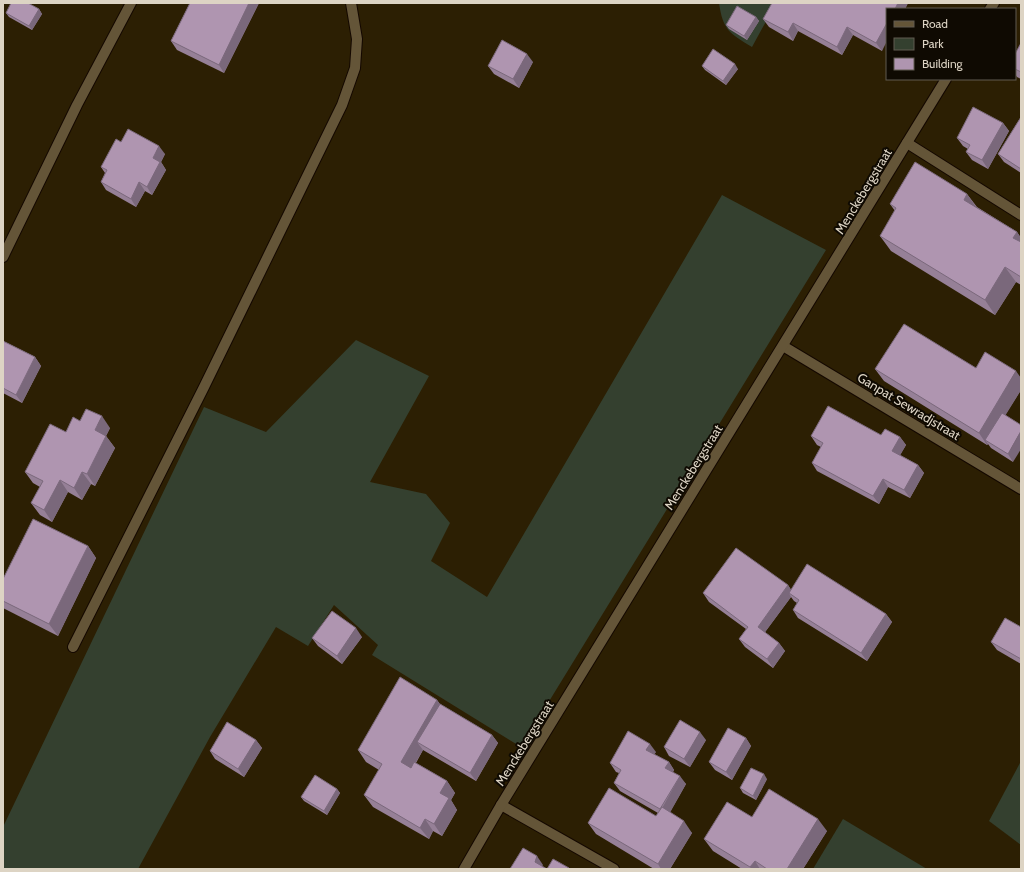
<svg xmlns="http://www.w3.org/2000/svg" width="1024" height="872" font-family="Cabin,sans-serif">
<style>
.green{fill:#34402f}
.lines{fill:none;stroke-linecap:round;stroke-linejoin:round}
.minor-casing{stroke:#140800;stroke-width:12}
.minor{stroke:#645538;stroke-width:10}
.wall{fill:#968097}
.shaded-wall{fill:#7a687b}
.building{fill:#af95b0;stroke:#7a687b}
.labels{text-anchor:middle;stroke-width:4;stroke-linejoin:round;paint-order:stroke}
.street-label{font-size:13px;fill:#ddd4c4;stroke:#0f0a02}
</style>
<rect width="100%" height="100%" fill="#2c1f03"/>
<g class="green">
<path d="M719,3H776L752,47C729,33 723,30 719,3Z"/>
<path d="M722,195L826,250L521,747L372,655L378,645L334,605L308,646L276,627L210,737L138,869H3V827L204,407L266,432L356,340L429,376L370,482L426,494L450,523L431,561L487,597Z"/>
<path d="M1021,761V845L989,821Z"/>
<path d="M843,819L927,869H813Z"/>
</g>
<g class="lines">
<defs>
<g id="minor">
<path d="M990,9L994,3"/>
<path d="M907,143L1021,215"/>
<path d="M3,257L77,105L131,3"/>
<path d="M783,346L1021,489"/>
<path d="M73,647L204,387L342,105L355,68L357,39L351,3"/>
<path d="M501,805L614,869"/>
<path d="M464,869L501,805L946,79"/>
</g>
</defs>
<use href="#minor" class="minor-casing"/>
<use href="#minor" class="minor"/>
</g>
<g class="wall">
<path d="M190,3H259L224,73L177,50L171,41Z"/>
<path d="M772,3H908L905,9H887L882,51L853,35L842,55L798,31L793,41L769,27L763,19Z"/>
<path d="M39,9L42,14L32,30L9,17L6,13Z"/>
<path d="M756,17L759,21L747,40L729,29L726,25Z"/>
<path d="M1021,43V79L1017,77L1015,74V54Z"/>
<path d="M533,62L519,88L494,74L488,66Z"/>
<path d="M702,66L738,69L726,85L705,70Z"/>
<path d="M1021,117V173L1004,162L998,154Z"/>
<path d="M1003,123L1009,131L988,169L972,160L966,152L968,149L963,146L957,138Z"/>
<path d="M121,142L165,154L161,162L166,170L152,195L145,191L136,207L106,190L101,182L105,173L101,167Z"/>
<path d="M967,194L977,207L1017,232L1021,238V285L1016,282L995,315L891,251L880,236L895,211L890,204Z"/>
<path d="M3,341L35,357L41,366L22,403L3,393Z"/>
<path d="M976,368L1021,390L1005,415L1013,462L991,448L988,444L987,445L884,381L875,369Z"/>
<path d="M80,421L110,428L106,436L115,448L95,486L91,484L82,500L68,492L52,522L40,515L31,503L40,487L33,483L25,472L66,432Z"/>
<path d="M881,435L900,437L906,445L900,455L918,465L924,473L910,498L888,487L879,504L817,471L812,463L821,447L817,445L811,436Z"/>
<path d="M88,546L96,558L58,636L3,608V579Z"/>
<path d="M788,585L791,590L886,614L892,622L867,661L798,618L793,610L797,603L794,601L791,597L765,632L779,643L785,651L773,668L745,647L739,639L746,629L709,602L703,593Z"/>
<path d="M1021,627V664L997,650L991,642Z"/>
<path d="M362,637L342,664L318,646L312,638Z"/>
<path d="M437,700L440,704L492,735L498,743L476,781L423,750L416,763L447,781L455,793L451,800L457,810L442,836L433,831L429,839L373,807L364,795L379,770L366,762L358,750Z"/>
<path d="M746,738L751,746L732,780L715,770L709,762Z"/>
<path d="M256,740L262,748L244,777L215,759L210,751Z"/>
<path d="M706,740L690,767L669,756L664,747Z"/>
<path d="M656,752L654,754L669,762L674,770L673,772L686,784L670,812L692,833L670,869H654L596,834L588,823L656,816L658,813L620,791L614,783L619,773L616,772L610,763Z"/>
<path d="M767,779L756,800L743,793L740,788Z"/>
<path d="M337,789L340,793L327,815L304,801L301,797Z"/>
<path d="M752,817L827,831L803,869H742L713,851L704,839Z"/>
</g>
<g class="shaded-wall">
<path d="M249,3H259L224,73L219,65Z"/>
<path d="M898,3H908L905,9H895Z"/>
<path d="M39,9L42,14L32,30L29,26Z"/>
<path d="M756,17L759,21L747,40L744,36Z"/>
<path d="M793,23L798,31L793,41L788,32Z"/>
<path d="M887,23V41L882,51L876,43Z"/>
<path d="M847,27L853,35L842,55L837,47Z"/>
<path d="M527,54L533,62L519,88L513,79Z"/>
<path d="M735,64L738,69L726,85L723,81Z"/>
<path d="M1003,123L1009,131L988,169L982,160Z"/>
<path d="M159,146L165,154L161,162L166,170L152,195L147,187L153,158Z"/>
<path d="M139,182L145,191L136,207L131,199Z"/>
<path d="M967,194L978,210L964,200Z"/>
<path d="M1017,232L1021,238V249L1013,238Z"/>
<path d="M1005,267L1016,282L995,315L985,300Z"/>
<path d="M35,357L41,366L22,403L16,395Z"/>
<path d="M1016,371L1021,378V390L989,442L985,440L988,444L987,445L979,433Z"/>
<path d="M102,416L110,428L103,442L95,430Z"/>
<path d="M1021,431V449L1013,462L1008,454Z"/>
<path d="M106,436L115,448L95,486L87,474Z"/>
<path d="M900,437L906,445L898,459L892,451Z"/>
<path d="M918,465L924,473L910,498L904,490Z"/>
<path d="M82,472L91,484L82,500L74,488Z"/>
<path d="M883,479L888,487L879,504L873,496Z"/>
<path d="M60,480L68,492L52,522L44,510Z"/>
<path d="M88,546L96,558L58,636L49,624Z"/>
<path d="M788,585L794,594L789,593L791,597L763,635L758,627Z"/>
<path d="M886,614L892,622L867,661L861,653Z"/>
<path d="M356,628L362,637L342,664L337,656Z"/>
<path d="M779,643L785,651L773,668L767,659Z"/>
<path d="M437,700L445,712L417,742L423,750L409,774L401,762Z"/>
<path d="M700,732L706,740L690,767L684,759Z"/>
<path d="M492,735L498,743L476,781L470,773Z"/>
<path d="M746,738L751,746L732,780L726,772Z"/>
<path d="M256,740L262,748L244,777L238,769Z"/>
<path d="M650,744L656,752L652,758L646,750Z"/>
<path d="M669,762L674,770L671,776L665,768Z"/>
<path d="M764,774L767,779L756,800L753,796Z"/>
<path d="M680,776L686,784L667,818L661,810Z"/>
<path d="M447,781L455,793L451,800L457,810L442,836L434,824L440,793Z"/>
<path d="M337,789L340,793L327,815L324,811Z"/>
<path d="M425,819L433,831L429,839L420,828Z"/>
<path d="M818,819L827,831L803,869H787Z"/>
<path d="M684,821L692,833L670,869H661L658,864Z"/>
<path d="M537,856L543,865L541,869L535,862Z"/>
<path d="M755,861L760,869H751L750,867Z"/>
</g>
<g class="building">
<path d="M11,3H28L39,9L29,26L6,13Z"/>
<path d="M190,3H249L219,65L171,41Z"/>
<path d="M772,3H898L895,9H887V23L876,43L847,27L837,47L793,23L788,32L763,19Z"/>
<path d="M737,6L756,17L744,36L726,25Z"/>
<path d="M502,40L527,54L513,79L488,66Z"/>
<path d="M1021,43V72L1015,69V54Z"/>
<path d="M713,49L735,64L723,81L702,66Z"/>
<path d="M973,107L1003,123L982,160L966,152L970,145L957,138Z"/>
<path d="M1021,117V169L998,154Z"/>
<path d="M128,129L159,146L153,158L160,162L147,187L139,182L131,199L101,182L107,170L101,167L116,139L121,142Z"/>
<path d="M915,162L967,194L964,200L1017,232L1013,238L1021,242V277L1005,267L985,300L880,236L896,208L890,204Z"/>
<path d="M904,324L976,368L985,352L1016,371L979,433L875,369Z"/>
<path d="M3,341L35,357L16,395L3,388Z"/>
<path d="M828,406L881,435L885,429L900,437L892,451L918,465L904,490L883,479L873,496L812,463L823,443L811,436Z"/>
<path d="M86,409L102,416L95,430L106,436L87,474L82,472L74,488L60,480L44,510L31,503L43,481L25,472L50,424L66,432L73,417L80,421Z"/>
<path d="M1002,413L1021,425V431L1008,454L985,440Z"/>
<path d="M33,519L88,546L49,624L3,601V579Z"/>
<path d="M736,548L788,585L758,627L779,643L767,659L739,639L748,627L703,593Z"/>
<path d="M807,564L886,614L861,653L793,610L799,600L789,593Z"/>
<path d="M332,611L356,628L337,656L312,638Z"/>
<path d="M1005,618L1021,627V659L991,642Z"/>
<path d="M400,677L437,700L401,762L411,768L414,762L447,781L440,793L449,798L434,824L425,819L420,828L364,795L382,764L358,750Z"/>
<path d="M440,704L492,735L470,773L417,742Z"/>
<path d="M680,720L700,732L684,759L664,747Z"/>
<path d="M227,722L256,740L238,769L210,751Z"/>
<path d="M728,728L746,738L726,772L709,762Z"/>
<path d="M628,731L650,744L646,750L669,762L665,768L680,776L660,809L614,783L621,770L610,763Z"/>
<path d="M751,768L764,774L753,796L740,788Z"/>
<path d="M315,775L337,789L324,811L301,797Z"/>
<path d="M609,788L656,816L662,807L684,821L658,864L588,823Z"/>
<path d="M769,789L818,819L787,869H767L755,861L750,867L704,839L727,802L752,817Z"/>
<path d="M523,848L537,856L535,862L547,869H510Z"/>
<path d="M553,859L569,868V869H547Z"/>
</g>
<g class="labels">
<g class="street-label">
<text transform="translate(863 191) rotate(-59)" y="5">Menckebergstraat</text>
<text transform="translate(909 406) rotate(31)" y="5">Ganpat Sewradjstraat</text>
<text transform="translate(693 467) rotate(-58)" y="5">Menckebergstraat</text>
<text transform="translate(524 743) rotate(-58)" y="5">Menckebergstraat</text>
</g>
</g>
<rect width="1024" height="872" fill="none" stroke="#ddd4c4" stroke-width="8"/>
<rect x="886" y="8" width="130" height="72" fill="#0f0a02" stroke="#615b50"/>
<rect x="894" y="21" width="20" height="6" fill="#645538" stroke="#615b50"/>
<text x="922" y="28" font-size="12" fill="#ddd4c4">Road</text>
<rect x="894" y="38" width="20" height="12" fill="#34402f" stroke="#615b50"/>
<text x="922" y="48" font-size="12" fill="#ddd4c4">Park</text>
<rect x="894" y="58" width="20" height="12" fill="#af95b0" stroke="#615b50"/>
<text x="922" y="68" font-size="12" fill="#ddd4c4">Building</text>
</svg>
